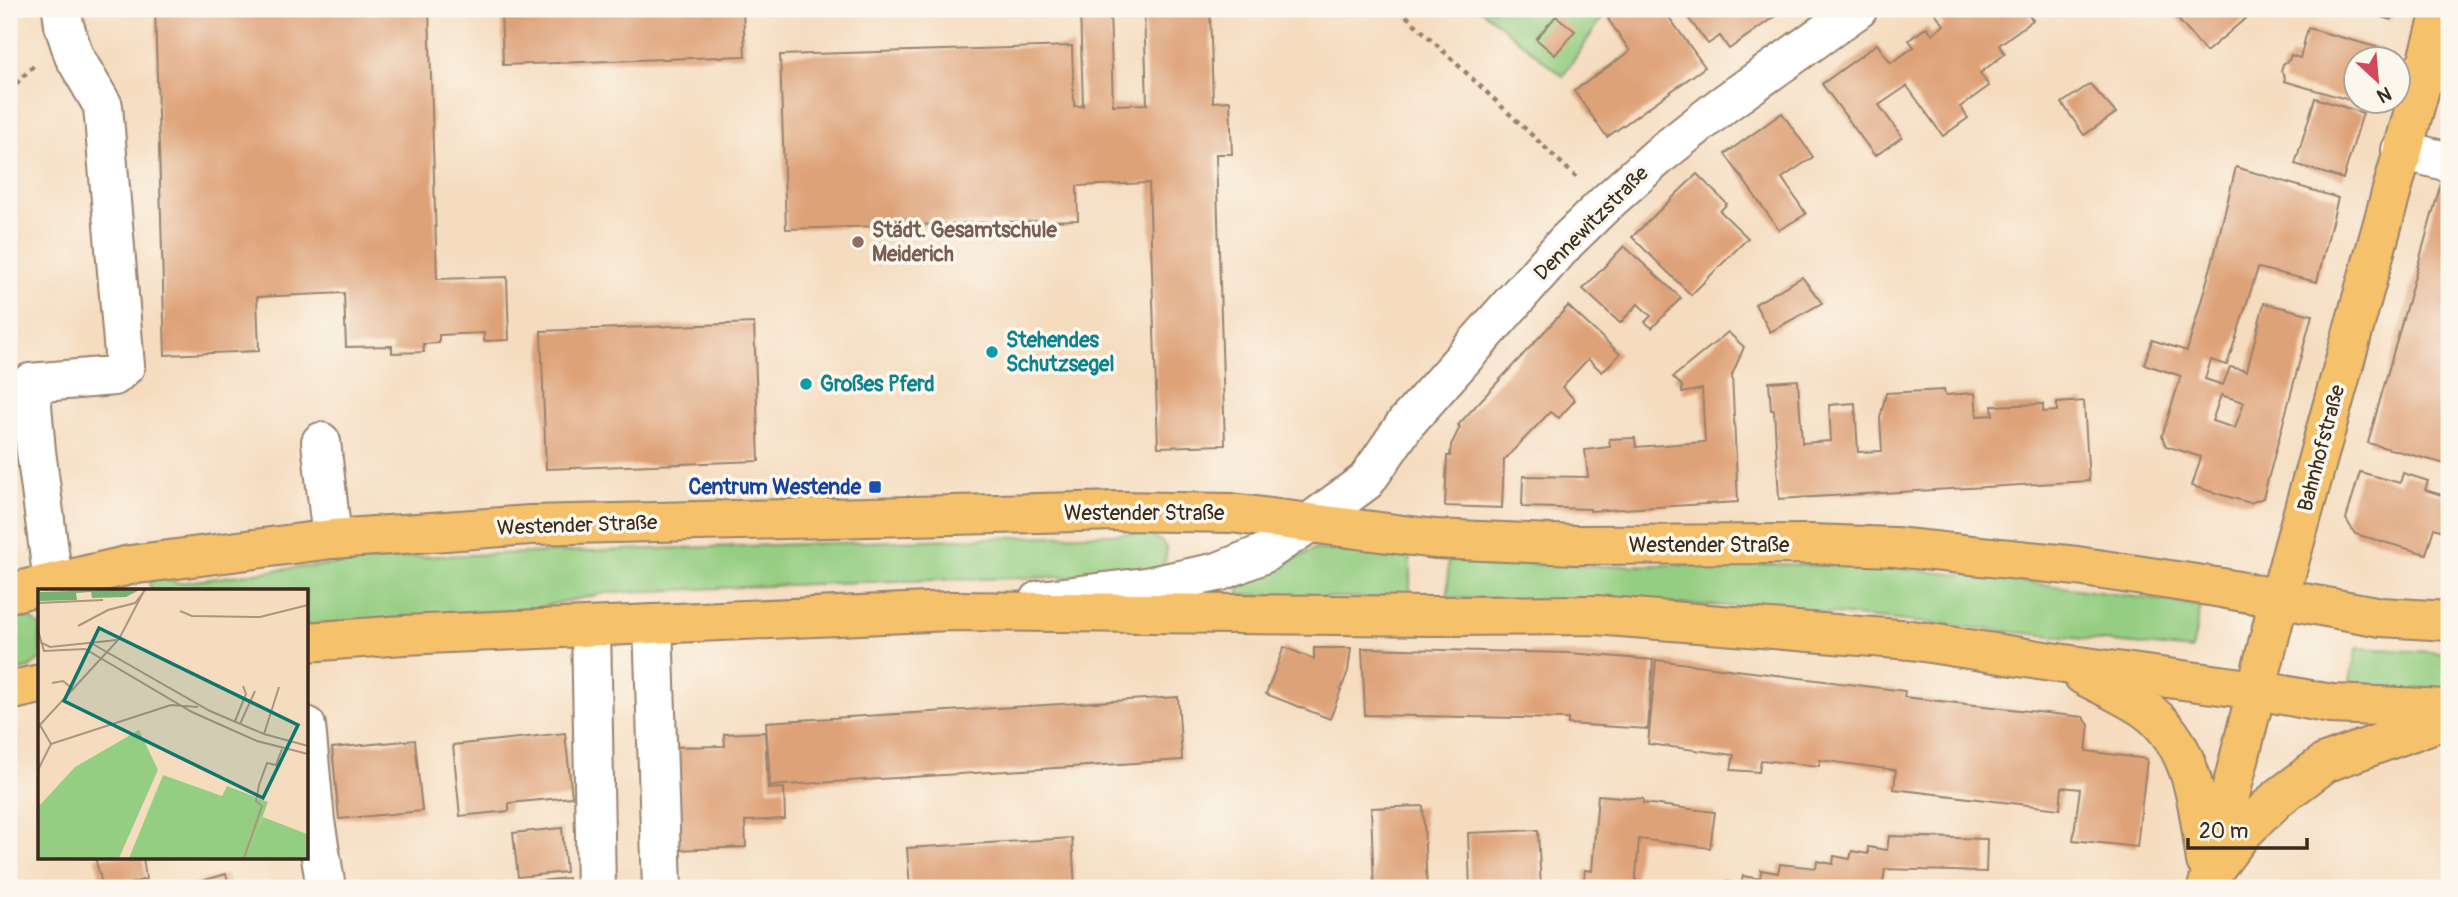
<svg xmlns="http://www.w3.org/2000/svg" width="2458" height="897" font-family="Pangolin,sans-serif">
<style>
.green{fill:#95ce82;stroke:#687c50;stroke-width:2}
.building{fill:#dea278;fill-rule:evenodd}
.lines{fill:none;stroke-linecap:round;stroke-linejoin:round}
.minor-casing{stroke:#98836e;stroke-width:42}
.major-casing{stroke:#98836e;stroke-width:42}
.path{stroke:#98836e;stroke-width:4.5;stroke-dasharray:5 5;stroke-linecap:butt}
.minor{stroke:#fff;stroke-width:38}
.major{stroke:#f5c16b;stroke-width:38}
.education-dot{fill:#8d6e63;stroke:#fbf7ec;stroke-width:2.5}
.culture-dot{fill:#0f9aa8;stroke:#fbf7ec;stroke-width:2.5}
.transit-dot{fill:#1a4fb4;stroke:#fbf7ec;stroke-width:2.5}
.labels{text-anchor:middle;stroke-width:7;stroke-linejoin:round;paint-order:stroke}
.street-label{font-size:21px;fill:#3b2a1e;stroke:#fbf7ec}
.education-label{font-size:21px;font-weight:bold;fill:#785e54;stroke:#fbf7ec;text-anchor:start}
.culture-label{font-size:21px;font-weight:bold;fill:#0d838f;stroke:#fbf7ec;text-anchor:start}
.transit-label{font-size:21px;font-weight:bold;fill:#164399;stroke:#fbf7ec;text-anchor:end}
.inset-road{fill:none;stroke:#ab957f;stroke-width:2}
.view{fill:#0f766e;fill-opacity:0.15;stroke:#0f766e;stroke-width:3.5}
.inset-edge{fill:none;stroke:#3b2a1e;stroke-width:3.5}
</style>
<rect width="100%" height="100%" fill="#fbf7ec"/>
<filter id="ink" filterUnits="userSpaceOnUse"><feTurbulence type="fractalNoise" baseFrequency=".0143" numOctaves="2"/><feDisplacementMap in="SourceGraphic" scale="14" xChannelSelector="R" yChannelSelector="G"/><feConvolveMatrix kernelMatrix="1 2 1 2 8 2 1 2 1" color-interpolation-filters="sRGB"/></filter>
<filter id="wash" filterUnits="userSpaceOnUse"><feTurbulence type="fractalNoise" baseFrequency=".00686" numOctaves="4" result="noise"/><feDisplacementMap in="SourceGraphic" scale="28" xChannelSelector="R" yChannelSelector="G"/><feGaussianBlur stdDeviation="1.57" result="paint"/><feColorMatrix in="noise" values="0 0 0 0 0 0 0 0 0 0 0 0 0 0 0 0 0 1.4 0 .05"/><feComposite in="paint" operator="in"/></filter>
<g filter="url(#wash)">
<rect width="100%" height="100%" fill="#f5dcbf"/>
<g class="green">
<path d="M1480,9H1608L1563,76Z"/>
<path d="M1145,533C1163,540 1173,546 1162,567L1139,575L861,582L606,593L534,608L306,626V591H151L149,580L161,578L178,583L294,568L408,557Z"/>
<path d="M1314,549L1410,557V599L1239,595V587Z"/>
<path d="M1448,560L1593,566L1766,564L1867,566L1996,578L2201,606L2192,650L1766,607L1448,598Z"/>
<path d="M17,617L30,618L40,626V659L29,668L9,672V618Z"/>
<path d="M2357,648L2449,653V695L2348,689Z"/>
</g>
<g id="blocks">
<g class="building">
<path d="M155,9H429L437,279L507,277L509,340L484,341V333L439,335V343L423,344L424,352L392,353V346L346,347L344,293L257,297L259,351L165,355Z"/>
<path d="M501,9H743L745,56L503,65Z"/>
<path d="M1080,9H1110L1113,105L1147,104L1144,9H1210L1213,102L1230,101L1232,154H1216L1225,445L1158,447L1149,183L1077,186L1078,220L786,229L780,55L1072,46L1074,106H1083Z"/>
<path d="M1622,9H1663L1705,67L1607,137L1574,91L1630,51L1608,19Z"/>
<path d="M1699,9H1785L1729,49L1720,36L1708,44L1689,19L1700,10Z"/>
<path d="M1932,9H2037L2029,16L2033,20L1999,45L2005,54L1980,73L1989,86L1960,107L1968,118L1943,136L1907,86L1879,105L1902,137L1875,156L1822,84L1877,44L1891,63L1914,47L1909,40L1927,27L1932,34L1944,25Z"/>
<path d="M2169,9H2238L2246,18L2206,52Z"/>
<path d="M2357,9H2395L2391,20Z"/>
<path d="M1556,16L1575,31L1555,55L1536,39Z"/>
<path d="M2308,28L2383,49L2380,60H2356V102L2284,81L2285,77L2281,71L2283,64L2289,60L2291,55L2300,58Z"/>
<path d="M2090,84L2116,113L2084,135L2062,103Z"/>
<path d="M2315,98L2363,113L2343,179L2295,164Z"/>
<path d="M1782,113L1813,157L1782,178L1806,214L1779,230L1725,154Z"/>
<path d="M2236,167L2338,198L2317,282L2258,268L2227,365L2211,360L2205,379L2223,385L2230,367L2247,371L2264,303L2312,315L2263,498L2250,503L2192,486L2201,457L2166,446L2162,436L2181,376L2144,364L2152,340L2187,351L2214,256ZM2221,395L2244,402L2235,428L2212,421Z"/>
<path d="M2444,172L2449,174V465L2368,443Z"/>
<path d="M1697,174L1727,204L1720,211L1748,238L1691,295L1632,237Z"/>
<path d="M1624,246L1681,298L1652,328L1645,322L1651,316L1638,304L1620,323L1583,289Z"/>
<path d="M1802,277L1822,303L1770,332L1755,304Z"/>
<path d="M1568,306L1620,354L1602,372L1588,359L1562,387L1575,400L1559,418L1550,412L1504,460L1502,508L1445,506L1447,456H1450L1451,445L1460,427L1458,425Z"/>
<path d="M754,323L759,461L546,469L541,331Z"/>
<path d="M1728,332L1744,347L1732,375L1738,502L1590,511V509L1522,507L1523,476L1588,477L1585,450L1610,447L1609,439L1635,438L1636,447L1705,442L1702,389L1682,393V386L1673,377Z"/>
<path d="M1798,380L1802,443L1831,441L1829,405L1855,403L1858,452L1882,451L1880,418L1886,393L1944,390L1945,395L1975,393L1977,416L1993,415L1992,406L2043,404V412L2057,411V403L2084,401L2089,481L1779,499L1774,410H1771L1769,382Z"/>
<path d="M2360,472L2400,483L2403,473L2428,481L2425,490L2449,497V536L2445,535L2446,532L2434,528L2426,554L2355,534L2346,519Z"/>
<path d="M1284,647L1314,659V648H1351L1348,671L1330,719L1266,694Z"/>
<path d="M1362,648L1570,653L1653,660L1648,729L1568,724V719L1365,715Z"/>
<path d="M1656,660L1905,691L1904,697L2083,717L2089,725L2086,751L2147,759L2137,847L2073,840L2080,789L2062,787L2060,809L1894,789L1896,770L1820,760L1819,766L1761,760L1759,772L1731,770L1734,755L1648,744Z"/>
<path d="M1178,697L1182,760L770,786L766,722Z"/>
<path d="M765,732L768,789L784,788L785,819L745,821L746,847L676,850L671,747L725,746L724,734Z"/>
<path d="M565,733L572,797L509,803V811L460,816L453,745Z"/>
<path d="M415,740L422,811L339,819L332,748Z"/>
<path d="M1598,795L1643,799V803L1715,812L1710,848L1639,839L1635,888H1583L1585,870L1592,871Z"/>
<path d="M1423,806L1427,888H1374L1371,808Z"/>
<path d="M562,828L566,872L518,877L513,833Z"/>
<path d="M1538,830L1541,888H1470L1468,833Z"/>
<path d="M1889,836L1987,839L1986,872L1885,869L1883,883L1860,888H1723L1725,881L1741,884L1743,876L1760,879L1761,870L1778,873L1780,864L1816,868L1817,861L1833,864L1834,856L1850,859L1852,851L1868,854V847L1887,850Z"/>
<path d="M1072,838L1075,888H910L907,848Z"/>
<path d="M95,857H143L146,879L116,888H103Z"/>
<path d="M226,874L230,888H178Z"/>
<path d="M568,878L569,888H492V886Z"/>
</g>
</g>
</g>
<g filter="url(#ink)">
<use href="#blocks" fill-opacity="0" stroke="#98836e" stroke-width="2"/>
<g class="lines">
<defs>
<g id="minor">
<path d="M2425,66L2449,73"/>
<path d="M2401,150L2449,162"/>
<path d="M321,442L332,539"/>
<path d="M53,582L36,451L30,383L114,376L125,366L103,106L74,56L64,25L62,9"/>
<path d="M1040,600L1145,587L1218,572L1263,554L1309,523L1366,481L1406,423L1566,242L1605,204L1661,154L1723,105L1858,9"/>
<path d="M653,624L662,888"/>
<path d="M591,627L596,888"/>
<path d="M306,726L315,821L326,888"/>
</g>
<g id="major">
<path d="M9,593L130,565L332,539L530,525L1119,511L1231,513L1435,539L1577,545L1811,544L1895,547L2077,566L2216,587L2381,617L2449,621"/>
<path d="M306,642L404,635L951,611L1435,616L1595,615L1911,640L2064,664L2257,690L2331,704L2449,709"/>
<path d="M2083,675C2103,686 2126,696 2145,709C2194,744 2198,806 2206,861"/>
<path d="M9,691L40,684"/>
<path d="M2216,867L2243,832L2277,799L2325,763L2449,718"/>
<path d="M2207,888L2279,599L2442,9"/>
</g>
</defs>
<use href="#minor" class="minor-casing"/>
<use href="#major" class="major-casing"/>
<g class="path">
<path d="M1399,9L1576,177"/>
<path d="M9,91L35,64"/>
</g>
<use href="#minor" class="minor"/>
<use href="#major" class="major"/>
</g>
</g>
<circle class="education-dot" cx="858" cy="242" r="7"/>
<g class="culture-dot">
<circle cx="992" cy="352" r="7"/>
<circle cx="806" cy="384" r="7"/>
</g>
<rect class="transit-dot" x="868" y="480" width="14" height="14" rx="3.5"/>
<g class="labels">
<g class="street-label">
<text transform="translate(1591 223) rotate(-45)" y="7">Dennewitzstraße</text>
<text transform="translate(2321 448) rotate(-75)" y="7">Bahnhofstraße</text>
<text x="1144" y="520">Westender Straße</text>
<text transform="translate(577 525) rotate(-2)" y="7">Westender Straße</text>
<text x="1709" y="552">Westender Straße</text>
</g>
<g class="education-label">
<text x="872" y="237">Städt. Gesamtschule<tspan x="872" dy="24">Meiderich</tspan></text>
</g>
<g class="culture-label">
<text x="1006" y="347">Stehendes<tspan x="1006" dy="24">Schutzsegel</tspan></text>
<text x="820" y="391">Großes Pferd</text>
</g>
<g class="transit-label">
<text x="861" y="494">Centrum Westende</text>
</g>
</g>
<g transform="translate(38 589)">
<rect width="270" height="270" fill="#f5dcbf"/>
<path d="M101,141L120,181L81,269H0L1,217L37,178ZM125,186L184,207L189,197L230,213L219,243L225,228L269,245V269H91Z" fill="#95ce82"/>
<path d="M103,0L88,8L54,9L53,3L38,4L39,11L2,12V3Z" fill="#78b170"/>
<path class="inset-road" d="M0,14L65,11M142,22L154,27L222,28L270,16M40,37L70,21L97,14L108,0M0,41L6,62L47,60L154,123L219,152L270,165M2,53L12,58L79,51M53,54L172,122L226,145L270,157M14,94L25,92L36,101M197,132L208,105L205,97M202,135L217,102M2,136L13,155M0,138L81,50L107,0M226,145L241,98M13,155L133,116L160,118M0,181L13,155M206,269L224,217L218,212L221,196L229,174L238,176L244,160"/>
<path class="view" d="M61,39L260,136L225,209L26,112Z"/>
<rect width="270" height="270" class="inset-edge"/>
</g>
<rect width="2458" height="897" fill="none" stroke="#fbf7ec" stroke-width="35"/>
<g transform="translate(2377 80) rotate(154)"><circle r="33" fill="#fbf7ec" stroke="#aea59a" stroke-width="2"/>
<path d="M0-5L12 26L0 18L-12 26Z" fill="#d1495b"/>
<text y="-10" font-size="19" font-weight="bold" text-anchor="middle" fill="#3b2a1e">N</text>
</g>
<path d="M2188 838v10h119v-10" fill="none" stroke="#3b2a1e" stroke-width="3.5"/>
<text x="2199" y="838" font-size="21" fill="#3b2a1e" stroke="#fbf7ec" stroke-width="5" paint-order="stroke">20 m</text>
</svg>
